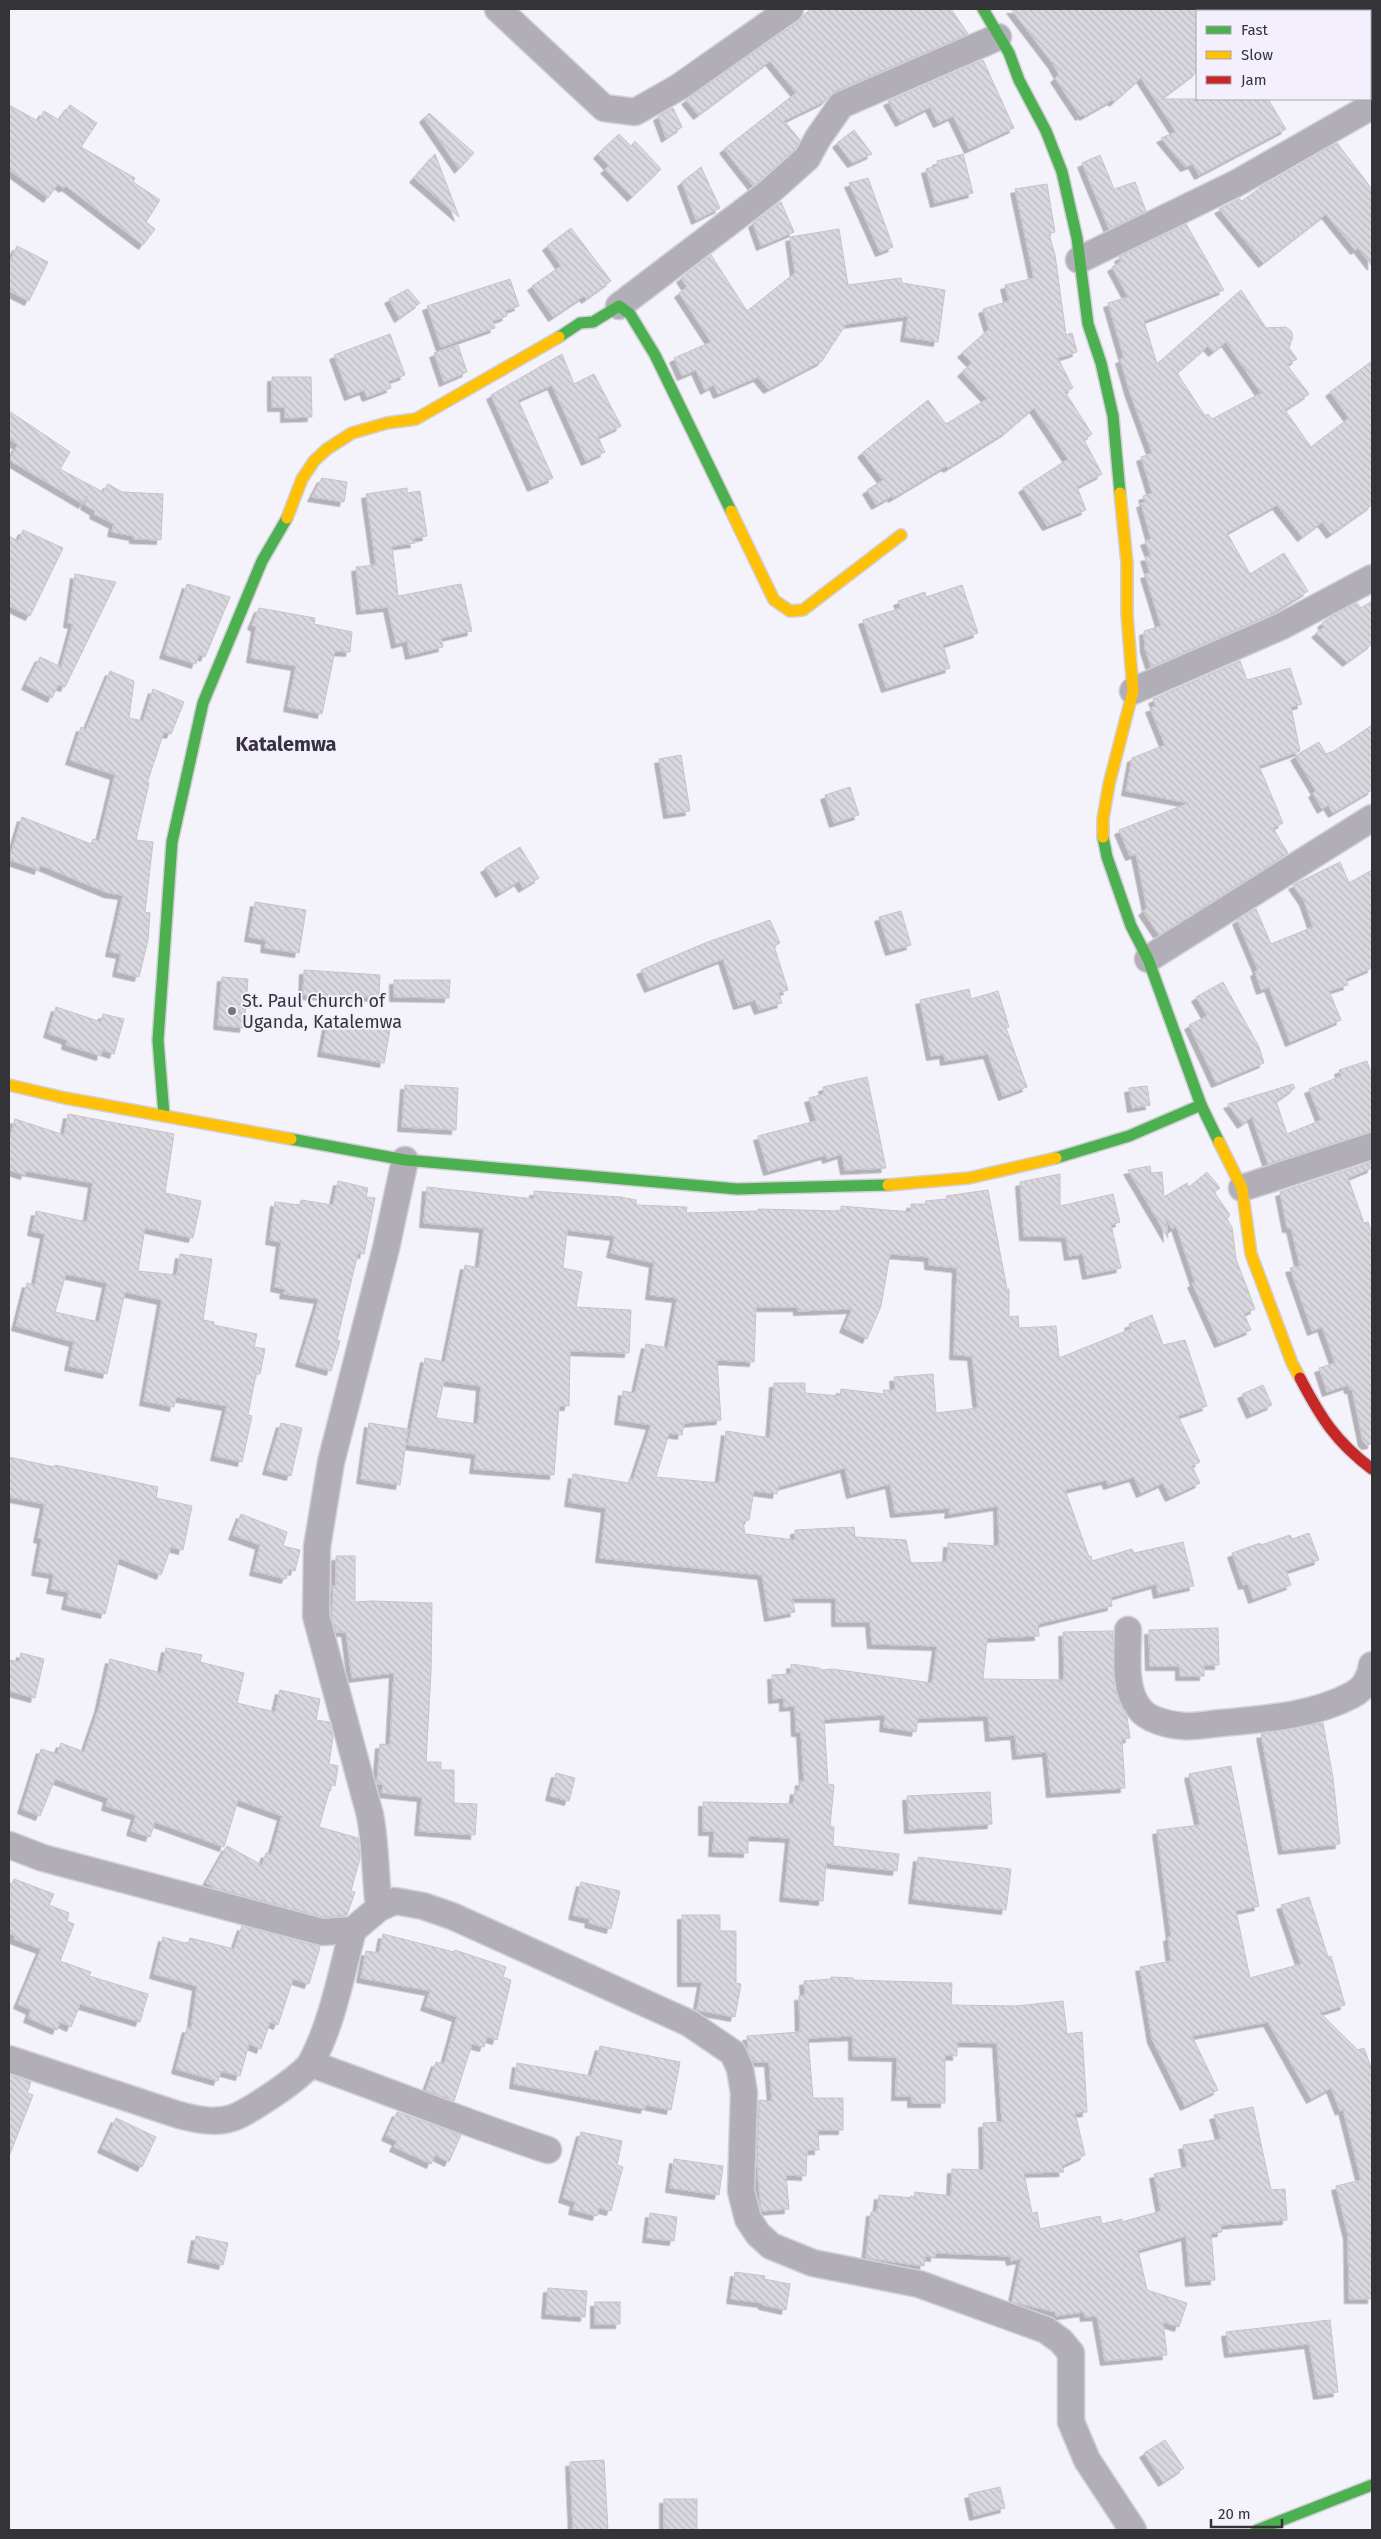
<svg xmlns="http://www.w3.org/2000/svg" width="1381" height="2539" font-family="'Fira Sans',sans-serif">
<style>
.building{fill:url(#building-back-hatch);stroke:#c5c4ca;fill-rule:evenodd;filter:url(#shadow)}
.lines{fill:none;stroke-linecap:round;stroke-linejoin:round}
.street-casing{stroke:#d2d0d6;stroke-width:29}
.fast-casing{stroke:#d2d0d6;stroke-width:14}
.slow-casing{stroke:#d2d0d6;stroke-width:14}
.jam-casing{stroke:#d2d0d6;stroke-width:14}
.street{stroke:#b1aeb7;stroke-width:26}
.fast{stroke:#4caf50;stroke-width:11}
.slow{stroke:#ffc107;stroke-width:11}
.jam{stroke:#c62828;stroke-width:11}
.poi-dot{fill:#77767c;stroke:#f3effd;stroke-width:2}
.labels{text-anchor:middle;stroke-width:4;stroke-linejoin:round;paint-order:stroke}
.poi-label{font-size:18px;fill:#343338;stroke:#f3effd;text-anchor:start}
.quarter-label{font-size:20px;font-weight:bold;fill:#36333d;stroke:#f3effd}
</style>
<defs>
<pattern id="building-back-hatch" width="6" height="6" patternUnits="userSpaceOnUse" patternTransform="scale(1.25)"><rect width="6" height="6" fill="#dad8df"/><path d="M-1 5l2 2M0 0l6 6M5-1l2 2" fill="none" stroke="#bcbac0"/></pattern>
<filter id="shadow"><feDropShadow dx="-4.5" dy="4.5" stdDeviation="0" flood-color="#0004"/></filter>
</defs>
<rect width="100%" height="100%" fill="#f4f2fa"/>
<g class="building">
<path d="M810,9H951L968,34L835,91L825,101L784,121L800,140L795,149L753,186L724,149L796,93L770,61L698,115L686,100L799,21Z"/>
<path d="M1011,9H1197V72L1161,99H1268L1286,129L1199,175L1193,164L1185,167L1161,138L1176,132L1141,78L1114,102L1112,100L1084,116L1083,114L1080,116L1055,78L1059,75L1053,64Z"/>
<path d="M983,60L1014,128L969,149L953,116L938,123L930,107L900,122L888,101Z"/>
<path d="M9,105L38,121L44,111L59,120L70,105L97,123L81,147L135,178L133,182L160,200L146,222L155,229L143,245L66,186L64,188L58,184L48,198L9,170Z"/>
<path d="M673,108L682,127L666,138L658,116Z"/>
<path d="M429,113L474,153L459,169L424,118Z"/>
<path d="M854,130L872,154L852,163L837,143Z"/>
<path d="M619,134L631,146L635,141L661,169L632,197L605,169L609,166L598,154Z"/>
<path d="M1337,143L1372,189V266L1358,248L1355,250L1326,214L1263,263L1219,209L1239,199L1242,201L1261,187Z"/>
<path d="M435,154L459,217L414,178Z"/>
<path d="M963,154L973,193L935,203L926,169L937,166V161Z"/>
<path d="M1100,155L1114,189L1135,182L1146,211L1109,229L1082,163Z"/>
<path d="M701,167L720,208L696,220L682,182Z"/>
<path d="M868,178L893,247L880,252L849,183Z"/>
<path d="M1047,184L1055,232L1049,234L1055,255L1066,335L1072,333L1077,352L1058,358L1073,388L1065,392L1092,434L1084,440L1102,474L1077,487L1086,510L1047,526L1023,488L1068,459L1034,408L1006,432L948,468L946,466L893,498L892,496L876,505L867,490L883,480L862,453L928,400L946,424L987,399L962,372L972,363L962,353L989,329L983,309L1009,301L1005,285L1034,278L1015,189Z"/>
<path d="M781,202L794,232L761,246L753,223Z"/>
<path d="M1186,224L1224,290L1144,321L1157,364L1241,290L1266,328L1286,327L1291,331L1293,336L1289,348L1297,359L1287,365L1309,394L1285,410L1311,447L1349,418L1330,392L1372,361V505L1331,534L1322,522L1302,537L1277,505L1227,533L1250,574L1284,553L1308,591L1269,615L1151,667L1145,649L1144,631L1161,626L1145,574L1150,573L1145,557L1151,556L1145,541L1151,539L1141,503L1145,502L1143,496L1152,493L1141,457L1152,453L1130,393L1120,359L1124,358L1108,303L1128,297L1112,267L1121,262L1119,257ZM1226,342L1261,393L1212,419L1208,414L1205,416L1177,373L1208,346L1213,352Z"/>
<path d="M571,228L611,281L586,299L584,296L553,317L532,286L561,266L547,246Z"/>
<path d="M839,229L848,285L901,278L902,283L945,290L938,342L905,337L908,316L846,324L822,361L768,389L758,377L718,394L714,385L705,390L696,370L682,376L674,358L711,342L679,293L687,287L681,278L711,255L747,311L795,273L790,237Z"/>
<path d="M17,246L48,262L29,301L9,291V263Z"/>
<path d="M510,279L519,306L505,311L507,316L493,321L495,328L441,347L427,306Z"/>
<path d="M408,289L420,303L399,318L389,299Z"/>
<path d="M390,334L405,375L389,381L391,388L367,397L364,390L349,396L334,355Z"/>
<path d="M458,345L467,372L444,382L434,353Z"/>
<path d="M562,354L574,384L594,374L621,426L598,437L605,452L586,461L552,385L518,400L553,478L532,487L491,395Z"/>
<path d="M272,377H311L312,417L285,418V407H272Z"/>
<path d="M9,411L70,452L60,469L103,492L108,484L122,492L163,494L161,540L134,539V536L112,532L114,524L94,514L95,511L85,505L87,496L83,504L9,460L17,446L22,448L9,439Z"/>
<path d="M322,478L347,482L344,502L312,497Z"/>
<path d="M407,488V493L420,491L427,536L414,538L415,543L392,546L398,596L461,584L472,631L441,638L443,647L410,655L407,641L396,644L388,607L361,610L356,567L376,565L366,494Z"/>
<path d="M23,530L63,548L30,616L9,606V536L18,541Z"/>
<path d="M75,574L116,582L65,687L58,685L52,698L26,685L40,657L61,667L73,624L68,623Z"/>
<path d="M187,584L230,597L205,657L199,654L196,664L164,654Z"/>
<path d="M962,585L978,633L943,645L950,668L886,688L863,620L901,608L898,601L925,592L926,597Z"/>
<path d="M1372,601V644L1347,662L1316,633L1324,627L1322,623L1332,616L1357,603L1361,608Z"/>
<path d="M259,608L315,618L314,624L352,632L350,652L335,651L322,714L288,707L296,666L251,658L256,627L252,625Z"/>
<path d="M1240,661L1247,680L1290,668L1302,704L1291,707L1300,751L1259,766L1283,823L1273,828L1288,853L1159,935L1143,911L1147,908L1136,854L1130,856L1119,830L1189,803L1126,791L1132,758L1165,745L1150,708L1156,706L1153,699Z"/>
<path d="M110,671L134,681L129,718L143,721L153,689L184,702L171,734L164,732L147,783H149L136,840L153,842L145,912L150,913L148,940L139,977L117,972L121,954L110,952L123,895L108,893L40,865L39,870L9,860L22,817L91,844L93,839L99,841L115,775L70,760L81,727L86,729Z"/>
<path d="M1372,725V790L1333,813L1328,805L1322,809L1313,793L1316,791L1295,756L1319,742L1326,754L1334,751Z"/>
<path d="M681,755L690,811L668,814L659,759Z"/>
<path d="M850,787L859,815L834,823L825,795Z"/>
<path d="M520,847L539,878L523,888L519,881L500,893L485,868Z"/>
<path d="M1340,862L1349,883L1372,870V968L1346,979L1348,985L1329,991L1341,1020L1290,1042L1269,987L1261,990L1255,972L1258,970L1237,920L1256,909L1271,944L1313,927L1304,901L1293,885Z"/>
<path d="M255,902L306,910L299,953L265,948L266,940L249,937Z"/>
<path d="M901,911L911,945L890,951L879,917Z"/>
<path d="M770,920L780,943L774,946L788,990L779,993L782,1003L759,1010L755,1000L738,1005L723,959L649,988L641,970L705,943Z"/>
<path d="M304,970L380,975L379,997L303,995Z"/>
<path d="M222,977L248,979L244,1028L218,1025Z"/>
<path d="M394,980H450L449,998L394,997Z"/>
<path d="M1223,982L1259,1047L1264,1063L1216,1083L1189,1025L1207,1016L1196,997Z"/>
<path d="M969,989L971,999L998,991L1009,1027L1006,1028L1027,1087L1003,1096L988,1054L945,1061L944,1054L931,1056L920,1000Z"/>
<path d="M56,1007L101,1022L103,1014L124,1019L114,1054L102,1050L101,1056L66,1045L67,1040L48,1033Z"/>
<path d="M328,1020L390,1030L384,1063L322,1052Z"/>
<path d="M1367,1061L1372,1076V1131L1268,1164L1252,1117L1242,1124L1228,1104L1293,1084L1295,1088L1276,1101L1287,1134L1321,1120L1309,1089L1341,1076L1339,1070Z"/>
<path d="M867,1077L886,1168L845,1170L842,1154L827,1159L826,1155L768,1171L758,1136L816,1121L809,1098L824,1094L823,1087Z"/>
<path d="M405,1085L458,1088L456,1130L402,1127Z"/>
<path d="M1147,1086L1150,1105L1132,1108L1129,1088Z"/>
<path d="M68,1114L174,1134L165,1193L201,1201L193,1238L145,1228L138,1271L177,1275L180,1254L212,1259L203,1320L214,1322V1325L257,1334L254,1347L265,1349L260,1374H256L248,1415L252,1416L242,1462L215,1456L227,1406L176,1397L174,1407L144,1401L162,1300L125,1292L107,1374L69,1366L74,1342L16,1326L27,1283L35,1285L45,1234L32,1231L36,1211L87,1222L93,1183L26,1171L25,1175L9,1170V1140L15,1119L64,1135ZM66,1274L107,1283L99,1322L55,1312Z"/>
<path d="M1372,1162V1168L1348,1178L1364,1223L1368,1222L1372,1235V1444L1366,1445L1363,1442L1352,1389H1349L1348,1385L1327,1392L1319,1368L1335,1363L1322,1327L1312,1331L1290,1268L1300,1266L1291,1228H1287L1280,1192Z"/>
<path d="M1150,1166L1151,1173L1162,1172L1164,1197L1187,1183L1189,1187L1207,1172L1220,1188L1214,1192L1230,1215L1227,1219L1232,1227L1236,1259L1255,1309L1244,1314L1251,1330L1219,1343L1192,1283L1195,1282L1176,1226L1172,1229L1166,1219L1168,1238L1128,1170Z"/>
<path d="M1060,1174V1206L1113,1194L1120,1222L1111,1225L1121,1268L1087,1275L1083,1254L1069,1256L1066,1237L1024,1236L1020,1182Z"/>
<path d="M338,1181L368,1188L366,1197L375,1198L364,1254L358,1253L337,1340L340,1341L331,1371L300,1362L319,1299L284,1294L285,1289L275,1287L281,1242L270,1240L275,1202L300,1205L301,1200L333,1205Z"/>
<path d="M427,1187L534,1199V1191L620,1197L636,1200V1205L687,1207L686,1213L758,1211V1209L841,1211V1206L911,1212V1204H926L925,1201L947,1199L946,1196L988,1190L1007,1289H1009V1317L1018,1316L1019,1328L1056,1326L1059,1358L1131,1329L1129,1324L1152,1315L1163,1345L1185,1340L1207,1406L1178,1416L1200,1462L1192,1466L1200,1483L1170,1497L1163,1483L1141,1493L1134,1477L1108,1485L1106,1480L1065,1490L1089,1557L1091,1556L1092,1561L1132,1549L1134,1553L1183,1542L1194,1586L1158,1594L1156,1584L1111,1597L1112,1606L1038,1624L1039,1636L987,1638L983,1679L1064,1680L1063,1632L1113,1631L1114,1684L1120,1705L1127,1717L1130,1738L1122,1739L1125,1788L1051,1793L1047,1752L1017,1755L1015,1735L990,1737L988,1716L918,1718L916,1732L884,1727L885,1715L824,1719L828,1784L834,1785L830,1826L834,1827L833,1846L899,1854L897,1871L826,1863L823,1901L784,1897L790,1838L748,1836V1853L713,1852L714,1831H703V1802L793,1804L795,1790L799,1791L800,1781L804,1782L801,1732H796L795,1706L784,1707V1698L773,1699L772,1675L791,1674V1664L819,1668L822,1670L832,1669L932,1683L937,1646L872,1644L870,1622H836V1598H792L795,1612L769,1617L762,1575L600,1558L606,1508L569,1502L573,1474L629,1483V1479H633L651,1425L619,1420L623,1391L635,1393L646,1344L668,1348L677,1298L650,1295L654,1263L611,1253L615,1236L567,1230L563,1268L582,1272L576,1307L631,1310L629,1353L570,1351L569,1406H559L554,1475L474,1469L476,1454L408,1445L425,1358L445,1362L465,1265L479,1268L484,1228L424,1223ZM890,1254L929,1257V1265L957,1268L954,1355L972,1356L978,1408L936,1413L933,1374L894,1377L895,1390H883L884,1394L841,1389L840,1396L805,1393V1383H774L770,1438L726,1431L719,1483L656,1477L669,1433L682,1435L684,1423L721,1420L717,1360L754,1362L756,1307H798V1311L852,1309L844,1328L867,1339L881,1306ZM444,1381L481,1386L478,1424L436,1418ZM845,1468L851,1494L890,1484L895,1513L950,1508L949,1514L998,1506L999,1546L948,1543L947,1562L911,1563L906,1540L855,1537L854,1527L795,1530V1540L745,1534L743,1522L749,1520L754,1491L777,1494L778,1487Z"/>
<path d="M1263,1385L1272,1405L1251,1414L1242,1394Z"/>
<path d="M281,1423L302,1428L291,1476L267,1470Z"/>
<path d="M369,1423L408,1429L400,1485L361,1479Z"/>
<path d="M9,1457L54,1467L55,1465L158,1487L156,1498L192,1506L183,1550L171,1547L161,1575L119,1558L105,1614L66,1605L69,1592L51,1589L54,1574L36,1571L42,1539L38,1538L45,1504L9,1497Z"/>
<path d="M241,1514L287,1532L283,1546L300,1550L295,1571L289,1569L286,1579L254,1571L260,1545L233,1535Z"/>
<path d="M1309,1533L1319,1560L1286,1571L1291,1585L1253,1599L1248,1584L1243,1585L1232,1553L1260,1543L1261,1545L1290,1535L1292,1539Z"/>
<path d="M336,1556H355V1602L372,1601L432,1603L431,1672L426,1762H441V1770H454V1803L477,1804L475,1835L419,1831L422,1797L382,1793L383,1784H377L380,1744L390,1745L394,1673L352,1678L346,1632H336L332,1619L333,1586H336Z"/>
<path d="M1218,1628L1219,1665H1204V1676H1180V1666H1150L1149,1630Z"/>
<path d="M166,1648L202,1655L200,1662L244,1673L237,1703L275,1712L280,1690L320,1699L316,1720L329,1722L333,1736L329,1764L338,1766L335,1786L331,1785L319,1827L358,1838L360,1858L351,1891L355,1892L347,1915L323,1917L215,1888L206,1883L227,1846L262,1865L266,1853L271,1855L282,1816L238,1800L224,1847L155,1822L150,1837L131,1831L136,1815L106,1806L108,1798L55,1779L40,1816L22,1809L41,1749L57,1754L61,1743L84,1752L99,1708L110,1659L161,1673Z"/>
<path d="M21,1653L44,1659L35,1698L9,1691V1660L19,1662Z"/>
<path d="M1323,1723L1333,1778L1340,1844L1283,1850L1261,1734Z"/>
<path d="M1231,1766L1259,1906L1236,1911L1250,1978L1301,1964L1281,1905L1309,1897L1328,1957L1331,1956L1345,2005L1320,2013L1358,2050L1364,2048L1372,2070V2299H1349L1348,2235L1336,2186L1361,2180L1343,2109L1340,2111L1331,2088L1311,2099L1268,2022L1192,2036L1218,2090L1185,2106L1152,2039L1140,1967L1171,1961L1168,1937L1171,1936L1157,1830L1200,1825L1189,1774Z"/>
<path d="M556,1773L575,1778L569,1801L550,1796Z"/>
<path d="M990,1792L992,1824L909,1829L907,1796Z"/>
<path d="M918,1857L1011,1869L1006,1910L913,1899Z"/>
<path d="M14,1879L54,1894L49,1905L69,1913L67,1921L74,1924L60,1961L91,1972L89,1976L148,1994L140,2022L80,2004L71,2027L60,2022L57,2030L28,2018L31,2010L18,2004L41,1949L14,1939L15,1936L9,1933V1890Z"/>
<path d="M581,1882L620,1891L611,1929L589,1923L590,1919L573,1915Z"/>
<path d="M682,1915H720V1931H736V1983L741,1984L735,2017L697,2010L702,1982H682Z"/>
<path d="M242,1926L320,1947L309,1984L293,1979L278,2025L270,2022L261,2049L249,2044L240,2076L221,2071L218,2081L176,2069L187,2028L191,2029L197,1986L154,1974L163,1937L188,1944L190,1938L234,1949Z"/>
<path d="M383,1934L454,1952L455,1950L506,1967L503,1977L511,1980L497,2040L487,2037L484,2047L472,2044L454,2101L426,2090L436,2062L444,2064L457,2017L425,2006L430,1991L361,1978L366,1951L379,1953Z"/>
<path d="M831,1977L853,1978V1980L952,1983L951,2005L1016,2006L1063,2001L1067,2034L1082,2032L1087,2112L1075,2113L1085,2155L1062,2166L1064,2172L1024,2173L1032,2213L1037,2212L1040,2229L1100,2216L1102,2224L1122,2219V2222L1161,2211L1154,2174L1187,2167L1183,2145L1221,2139L1214,2115L1253,2107L1271,2190L1285,2189L1287,2220L1221,2225L1222,2232L1211,2233L1215,2280L1190,2282L1186,2236L1138,2250L1147,2290L1187,2303L1179,2327L1163,2322L1167,2355L1105,2361L1097,2316L1085,2317L1084,2312L1056,2316V2312L1012,2302L1021,2259L1011,2261L1010,2256L935,2253V2257L925,2256L924,2266L866,2258L871,2212H877L879,2195L914,2198L915,2192L951,2196L952,2169L984,2170L983,2123L1002,2122L997,2043L957,2042V2056L945,2055V2103H912V2096H896L897,2057L853,2056V2036L808,2038L813,2098H843V2130H818L819,2150H807L806,2176L786,2175L789,2209L761,2211L757,2163L759,2100L772,2101L769,2062H754L748,2050L747,2036L800,2032L799,1996H805L804,1981L831,1979Z"/>
<path d="M600,2046L680,2062L671,2110L646,2105L645,2109L514,2084L517,2063L591,2076Z"/>
<path d="M9,2075L31,2082L27,2093L33,2095L10,2154Z"/>
<path d="M397,2112L461,2135L449,2162L435,2155L431,2164L394,2147L397,2141L386,2136Z"/>
<path d="M116,2118L156,2137L142,2167L102,2148Z"/>
<path d="M581,2132L622,2141L617,2165L623,2167L611,2211L599,2208L597,2216L573,2210L575,2202L563,2198Z"/>
<path d="M674,2159L723,2166L719,2195L670,2188Z"/>
<path d="M650,2213L677,2217L674,2241L647,2238Z"/>
<path d="M196,2236L228,2243L223,2265L192,2258Z"/>
<path d="M735,2272L765,2276L764,2279L790,2284L786,2310L763,2305V2303L731,2299Z"/>
<path d="M548,2288L587,2291L585,2317L546,2314Z"/>
<rect x="595" y="2302" width="25" height="22"/>
<path d="M1330,2320L1338,2392L1318,2395L1309,2344L1229,2353L1226,2332Z"/>
<path d="M1165,2440L1184,2468L1163,2482L1144,2453Z"/>
<path d="M604,2460L608,2530H573L570,2462Z"/>
<path d="M1000,2487L1005,2508L974,2516L969,2494Z"/>
<rect x="664" y="2499" width="33" height="31"/>
</g>
<g class="lines">
<defs>
<g id="street">
<path d="M498,9L604,108L635,112L679,87L790,9"/>
<path d="M1079,260L1237,183L1372,106"/>
<path d="M619,306L769,192L807,158L818,138L841,105L998,37"/>
<path d="M1133,691L1282,626L1372,578"/>
<path d="M1148,959L1372,818"/>
<path d="M1242,1188L1372,1146"/>
<path d="M1128,1630C1128,1654 1123,1688 1139,1708C1147,1720 1169,1725 1183,1726C1196,1727 1209,1724 1221,1723C1264,1719 1313,1716 1352,1695C1364,1689 1370,1679 1372,1665"/>
<path d="M9,1845L43,1858L322,1932L353,1930L379,1908C375,1877 376,1846 370,1815L316,1616L317,1547L331,1462L386,1248L405,1160"/>
<path d="M379,1908L395,1901L423,1906L452,1916L689,2023L733,2053L740,2069L744,2093L741,2191L748,2219L758,2234L771,2246L813,2263L919,2284L1046,2330L1061,2341L1071,2353V2422L1087,2460L1133,2530"/>
<path d="M9,2059L179,2115C196,2119 214,2124 232,2118C247,2113 306,2075 312,2061C333,2021 341,1974 353,1930"/>
<path d="M311,2064C391,2092 468,2124 548,2150"/>
</g>
<g id="fast">
<path d="M983,9L1009,53L1019,80L1046,131L1062,172L1077,238L1088,324L1101,363L1113,416L1120,493"/>
<path d="M559,337L580,323L593,322L619,306L630,314L655,355L731,511"/>
<path d="M1103,837L1107,857L1131,926L1148,959L1201,1105L1219,1142"/>
<path d="M164,1115L158,1040L172,842L203,703L262,561L287,518"/>
<path d="M291,1139L405,1160L737,1189L888,1185"/>
<path d="M1056,1158L1129,1136L1201,1105"/>
<path d="M1257,2530L1372,2485"/>
</g>
<g id="slow">
<path d="M731,511L774,600L790,611L803,610L901,535"/>
<path d="M287,518L302,479L314,461L327,449L352,433L387,423L416,419L559,337"/>
<path d="M1103,837V819L1109,784L1133,691L1127,614V563L1120,493"/>
<path d="M9,1085L65,1098L291,1139"/>
<path d="M1219,1142L1242,1188L1251,1254L1292,1363L1300,1378"/>
<path d="M888,1185L969,1178L1056,1158"/>
</g>
<path id="jam" d="M1300,1378C1321,1418 1336,1442 1372,1469"/>
</defs>
<use href="#street" class="street-casing"/>
<use href="#fast" class="fast-casing"/>
<use href="#slow" class="slow-casing"/>
<use href="#jam" class="jam-casing"/>
<use href="#street" class="street"/>
<use href="#fast" class="fast"/>
<use href="#slow" class="slow"/>
<use href="#jam" class="jam"/>
</g>
<circle class="poi-dot" cx="232" cy="1011" r="5"/>
<g class="labels">
<g class="poi-label">
<text x="242" y="1007">St. Paul Church of<tspan x="242" dy="21">Uganda, Katalemwa</tspan></text>
</g>
<g class="quarter-label">
<text x="286" y="751">Katalemwa</text>
</g>
</g>
<rect width="1381" height="2539" fill="none" stroke="#343338" stroke-width="20"/>
<rect x="1196" y="10" width="175" height="90" fill="#f3effd" stroke="#a7a4ae"/>
<rect x="1206" y="26" width="25" height="8" fill="#4caf50" stroke="#a7a4ae"/>
<text x="1241" y="35" font-size="15" fill="#343338">Fast</text>
<rect x="1206" y="51" width="25" height="8" fill="#ffc107" stroke="#a7a4ae"/>
<text x="1241" y="60" font-size="15" fill="#343338">Slow</text>
<rect x="1206" y="76" width="25" height="8" fill="#c62828" stroke="#a7a4ae"/>
<text x="1241" y="85" font-size="15" fill="#343338">Jam</text>
<path d="M1211 2519v8h71v-8" fill="none" stroke="#343338" stroke-width="2.5"/>
<text x="1218" y="2519" font-size="15" fill="#343338" stroke="#f3effd" stroke-width="4" paint-order="stroke">20 m</text>
</svg>
